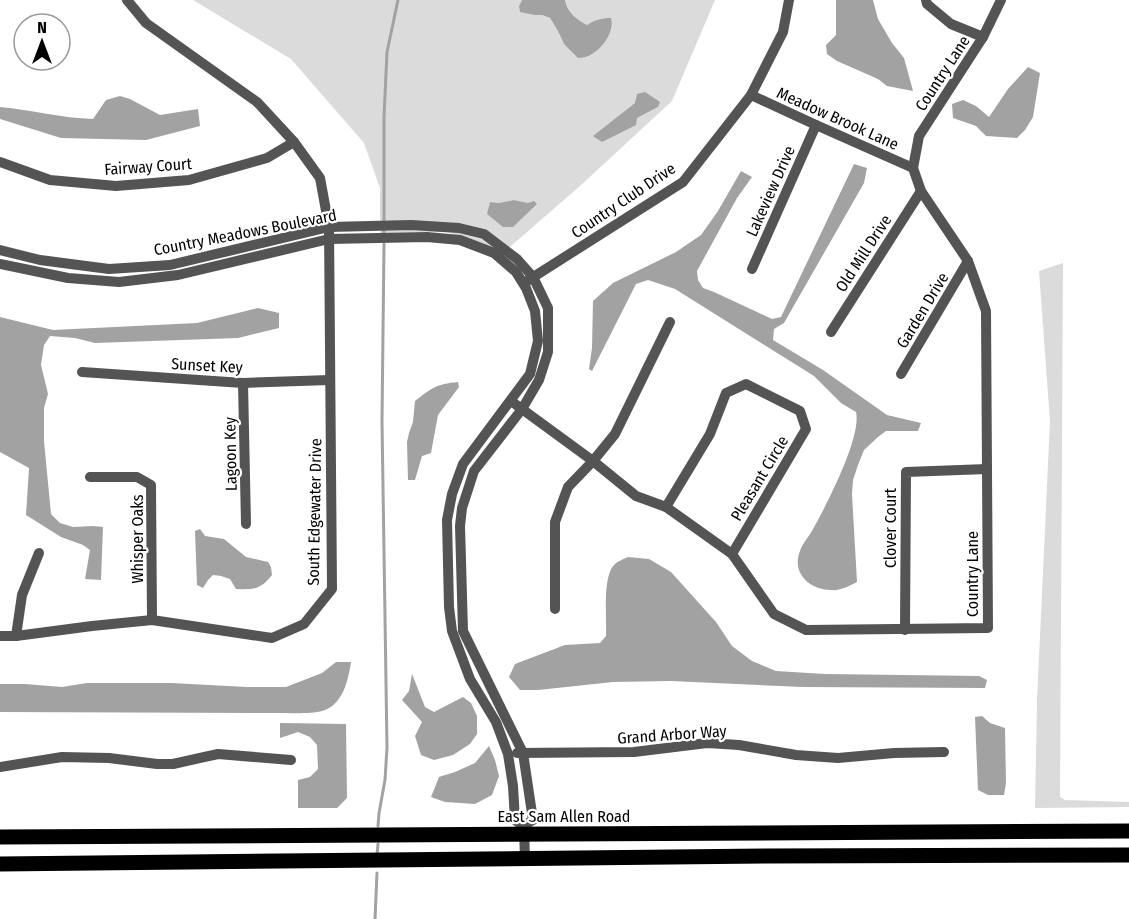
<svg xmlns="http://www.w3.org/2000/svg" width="1129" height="919" font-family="'Fira Sans Condensed',sans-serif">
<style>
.green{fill:#dbdbdb;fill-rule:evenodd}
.water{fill:#a2a2a2}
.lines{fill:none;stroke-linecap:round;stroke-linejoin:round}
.stream{stroke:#a2a2a2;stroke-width:3}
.street{stroke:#545454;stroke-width:10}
.primary{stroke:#000;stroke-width:15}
.labels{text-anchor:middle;stroke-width:4.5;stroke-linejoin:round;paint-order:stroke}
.street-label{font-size:16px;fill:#000;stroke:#fff}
</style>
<rect width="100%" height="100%" fill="#fff"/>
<g class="green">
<path d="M193,0H522L519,6L535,15H542L550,18L558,31L564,44L593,21L587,25C576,19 567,12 565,0H715L672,101L580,186L504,252L447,232L380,233V188L364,143L291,59ZM635,103L658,107L637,118L594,136ZM514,200L528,203L488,214L490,202L499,203Z"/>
<path d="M1063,263L1060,797L1065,800L1129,802V807L1035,808L1037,701L1050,421L1039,271Z"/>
</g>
<g class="water">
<path d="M522,0H565C567,12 576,19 587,25C595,20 601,18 611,18C615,32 601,51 588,56C585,57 582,58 578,58L564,44L558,31L550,18L542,15H535L520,12L519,6Z"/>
<path d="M836,0H873L878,19L892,43L904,58L913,91L887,86L878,79L837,61L827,54L826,45L836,35Z"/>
<path d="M1028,67L1040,73L1033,117L1025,130L1017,138L986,136L976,126L953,118L952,104L963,100L976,106L989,117L1008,89Z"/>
<path d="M645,92L660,102L658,107L637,118L636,125L602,142L593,136L635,103L637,94Z"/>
<path d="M120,96L130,99L160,115L198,109L200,126L146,140L61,138L0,119V107C31,110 62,118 93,119L106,100Z"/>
<path d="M854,164L867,168L864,183L784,323L774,329L773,340L823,370L887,415L921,423L918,431H886L878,437L864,450L858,465L853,480L852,494L857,582C849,586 840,591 831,590C810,590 791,573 800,551C802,544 808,538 812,531C825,508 862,437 856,412L841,403L814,376L675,289L648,280L636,284L592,371L589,369L592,348L593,301L613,283L676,252L701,235L718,211L741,171L752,177L737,198L697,271L698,280L703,288L714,292L772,319L781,317Z"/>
<path d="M514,200L528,203L534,201L537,204L513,227H503L487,214L490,202L499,203Z"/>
<path d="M258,308L279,313V328L238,338L95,343L75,338L50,336L44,345L41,365L48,394L44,408V441L51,514L60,523L73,527L93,526L103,527L101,580L85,579L90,550L83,545L61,537L26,515L29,468L0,452V317L53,330L197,323Z"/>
<path d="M458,382L459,387L438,415L431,453L422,456L415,480H408L407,442L409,433L413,422L415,401C432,388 436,384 458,382Z"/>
<path d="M200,529L205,536L224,539L246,557L268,562L271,567L272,575C261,589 254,590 236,589L230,579L221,576L213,575L208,580L203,588L197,585L195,531Z"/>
<path d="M628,557L649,559L671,572L716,622L732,646L752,661L776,671L825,674L979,676L987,680L985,688L803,687L671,681L613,682L538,690H520L509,677L515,664L565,645L600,643L606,636C607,619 602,575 615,564C618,561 624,559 628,557Z"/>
<path d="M336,662H351C348,681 343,705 322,711C313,714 289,713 279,713L0,712V684H25L62,687L87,683H171L247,687H286L322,673Z"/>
<path d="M412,674L425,707L434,712L463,697L471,703L477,716V734L470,744L453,755L434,760L421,755L415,736L422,722L402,700L409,691Z"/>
<path d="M982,716L990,723L1005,728L1006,783L1004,795H988L978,790L975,717Z"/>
<path d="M280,723L346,724L347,798L337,808H298V780L310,777L318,769L317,745L310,737L298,732L280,738Z"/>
<path d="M489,746L495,760L499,776L492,795L475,804L445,802L431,797L439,777L455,772L475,763Z"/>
</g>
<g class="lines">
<g class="stream">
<path d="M384,220V117L387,52L398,0"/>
<path d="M384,231V232"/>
<path d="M378,826L379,813L385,780L387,748L382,421L384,244"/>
<path d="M377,854L378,844"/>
<path d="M375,919L377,873"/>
</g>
<g class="street">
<path d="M926,0L927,4L951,24L983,37"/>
<path d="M751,95L816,125L913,168"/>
<path d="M0,162L50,180L116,186L189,180L267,158L294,142"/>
<path d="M0,250L40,260L109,269L170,265L329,227L411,225L459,228L484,234L517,259L533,277L548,308V352L539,380L522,409L474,471L462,508L460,526L463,631L523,753L533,820L523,826"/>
<path d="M0,264L68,278L119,282L178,275L329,239L427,237L460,240L494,253L516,272L526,288L535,311L538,341L530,374L463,464L452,494L447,520L449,607L452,631L470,679L496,722L508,754L513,786L515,820L523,826"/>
<path d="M752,269L816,125"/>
<path d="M527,281L683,182L751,95L783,32L789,0"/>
<path d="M831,332L921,191"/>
<path d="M82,372L243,383L330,380"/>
<path d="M901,374L968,261"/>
<path d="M243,383L246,524"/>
<path d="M511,401L593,461L636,496L666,507L732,554L774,614L806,630L988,628L986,311L968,261L921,191L913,168L919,136L983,37L1001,0"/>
<path d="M90,477H137L151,485L152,620"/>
<path d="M666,507L710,434L726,393L746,384L800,411L806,429L732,554"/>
<path d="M555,609V522L568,487L593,461L615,434L670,322"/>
<path d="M905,630L906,472L987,469"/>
<path d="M0,636H16L92,626L152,620L272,638L304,624L332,589L329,227L320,178L294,142L257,102L146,23L127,0"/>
<path d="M16,636L22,595L39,553"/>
<path d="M517,753L634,752L707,743L739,745L796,755L838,758L894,753L944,752"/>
<path d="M0,767L62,757L109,758L157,764H173L218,754L291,760"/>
<path d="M524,829L525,858"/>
</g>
<g class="primary">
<path d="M0,837L1129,831"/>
<path d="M0,864L767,856L1129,855"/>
</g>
</g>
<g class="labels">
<g class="street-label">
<text transform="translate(942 73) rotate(-57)" y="6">Country Lane</text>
<text transform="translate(838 118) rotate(24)" y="6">Meadow Brook Lane</text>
<text transform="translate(148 166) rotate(-4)" y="6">Fairway Court</text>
<text transform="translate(770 191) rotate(-66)" y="6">Lakeview Drive</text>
<text transform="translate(623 200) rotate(-34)" y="6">Country Club Drive</text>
<text transform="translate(245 232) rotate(-11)" y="6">Country Meadows Boulevard</text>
<text transform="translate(863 253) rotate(-57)" y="6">Old Mill Drive</text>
<text transform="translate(922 310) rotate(-59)" y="6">Garden Drive</text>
<text transform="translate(207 365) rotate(3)" y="6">Sunset Key</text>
<text transform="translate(230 454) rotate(-91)" y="6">Lagoon Key</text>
<text transform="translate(759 478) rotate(-59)" y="6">Pleasant Circle</text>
<text transform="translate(314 512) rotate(-89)" y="6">South Edgewater Drive</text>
<text transform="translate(890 528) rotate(-90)" y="6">Clover Court</text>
<text transform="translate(137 539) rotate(-90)" y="6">Whisper Oaks</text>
<text transform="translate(972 574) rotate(-90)" y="6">Country Lane</text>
<text transform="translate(672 734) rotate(-4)" y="6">Grand Arbor Way</text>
<text x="564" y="822">East Sam Allen Road</text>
</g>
</g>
<g transform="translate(42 42)"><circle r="28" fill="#ffffff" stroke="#999999" stroke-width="1.5"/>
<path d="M0-4.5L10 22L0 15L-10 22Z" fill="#000000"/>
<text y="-9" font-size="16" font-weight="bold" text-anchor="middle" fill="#000000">N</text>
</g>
</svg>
